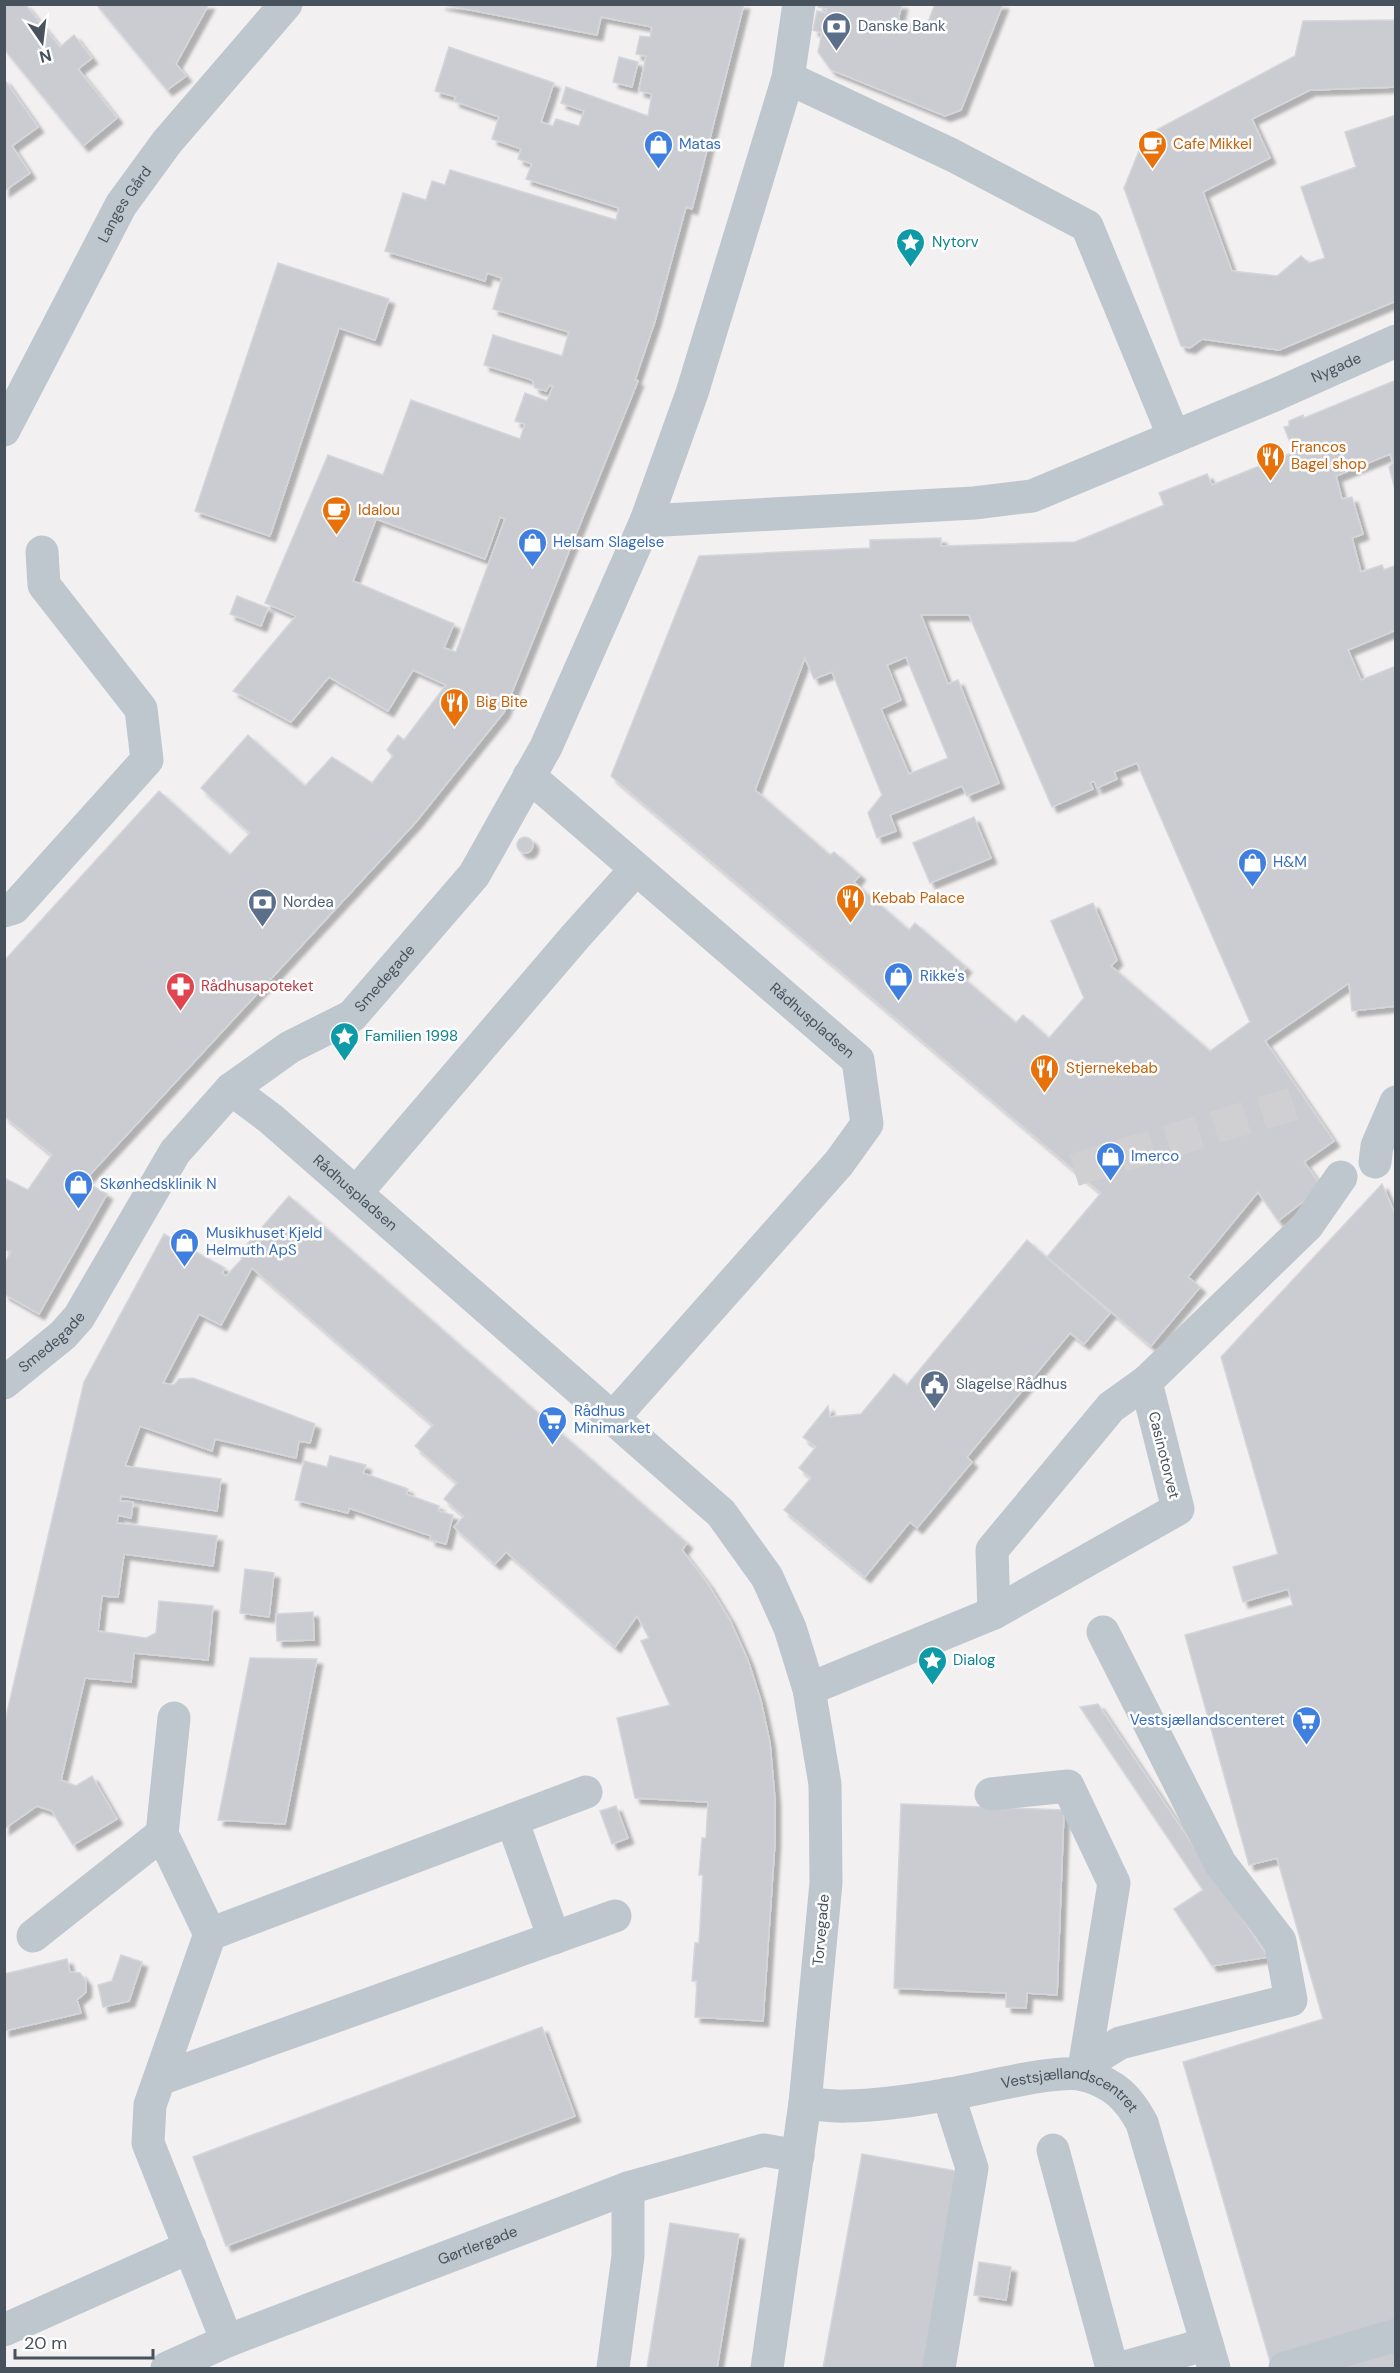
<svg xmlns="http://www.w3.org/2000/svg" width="1400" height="2373" font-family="'DM Sans',sans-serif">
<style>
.building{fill:#caccd2;stroke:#d4d6db;stroke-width:1.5;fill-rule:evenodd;filter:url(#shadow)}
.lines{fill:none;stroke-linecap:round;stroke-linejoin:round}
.minor-tunnel{stroke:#d0d0d3;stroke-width:33;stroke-dasharray:33 16;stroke-linecap:butt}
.minor{stroke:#bec7ce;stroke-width:33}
.labels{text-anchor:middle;stroke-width:5;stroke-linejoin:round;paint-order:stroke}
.service-label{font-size:15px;fill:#4e5e75;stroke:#fff;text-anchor:start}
.shop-label{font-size:15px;fill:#366cbe;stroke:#fff;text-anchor:start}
.food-label{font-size:15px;fill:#c56008;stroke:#fff;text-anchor:start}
.street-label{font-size:15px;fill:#48525d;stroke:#fff}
.culture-label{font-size:15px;fill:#0d838f;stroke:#fff;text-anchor:start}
.health-label{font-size:15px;fill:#be3a42;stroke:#fff;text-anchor:start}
</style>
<defs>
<filter id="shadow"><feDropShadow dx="5.5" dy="5.5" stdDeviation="1.5" flood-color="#0004"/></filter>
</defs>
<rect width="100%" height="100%" fill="#f2f0f0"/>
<g class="building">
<path d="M4,4H25L60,47L74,35L92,58L78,69L117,118L83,146L4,49Z"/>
<path d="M96,4H209L176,64L186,76L167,90Z"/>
<path d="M440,4H744L692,209L686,207L655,321L635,380L638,381L504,712L416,822L84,1181L107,1194L39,1314L4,1294V1264L11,1252L4,1249V1178L28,1190L52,1155L4,1116V961L159,791L230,855L250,833L201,788L248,735L305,786L332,757L372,783L393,756L387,750L398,735L404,740L446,685L413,670L388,711L329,677L291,722L233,691L296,616L265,603L328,455L383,475L411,400L520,439L525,424L515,421L525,393L547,401L553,386L550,385L546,391L535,388L532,380L484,365L493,335L562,356L569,332L493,309L502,278L487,273L485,281L385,251L403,193L426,200L432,181L445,185L450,170L616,220L619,208L526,179L532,164L518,159L521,149L492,139L499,117L454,101L456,97L435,91L449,47L554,83L541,122L553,126L556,119L579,126L584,111L561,103L566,87L648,116L652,94L639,91L646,56L636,54L640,36L650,37L652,27L601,17L597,35ZM500,517L505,519L456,652L444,648L454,624L353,581L376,519L485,559Z"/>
<path d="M818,4H902L898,20L925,30L935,4H1003L961,110L945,116L831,70L818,52L822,33L813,30L817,11L826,13L827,9L818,7Z"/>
<path d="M1396,20V87L1310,90L1252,119L1270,158L1203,192L1232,271L1277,276L1301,256L1309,263L1325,258L1301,187L1356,167L1345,132L1396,115V301L1279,350L1202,339L1190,348L1181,346L1124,188L1145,136L1295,56L1303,21Z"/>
<path d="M619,57L638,62L632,87L613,82Z"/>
<path d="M4,79L38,127L12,146L30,173L4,191Z"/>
<path d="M278,263L389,299L375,340L339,328L270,536L195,511Z"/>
<path d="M1396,380V493L1389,467L1393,463L1390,454L1336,476L1342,499L1352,497L1363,534L1352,538L1361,572L1382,565L1384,570L1396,565V630L1348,650L1361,680L1396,666V1006L1352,1011L1349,983L1265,1041L1334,1141L1304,1162L1322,1187L1278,1221L1258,1192L1188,1277L1200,1287L1151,1346L1047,1257L1101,1193L611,776L699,556L870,548V540L941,538V546L1075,542L1164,505L1159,493L1207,474L1212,485L1294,452L1284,427L1289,426V421L1303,415L1304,418ZM921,615H969L1052,807L1093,789L1090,783L1094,781L1097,788L1117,779L1114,772L1137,763L1250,1022L1210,1051L1111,966L1117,960L1093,903L1051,921L1084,998L1049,1038L1023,1015L1016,1023L960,975L966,967L915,923L909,930L854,882L860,875L834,852L830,855L755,790L805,658L814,679L832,672L882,795L868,813L877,838L896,831L890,815L962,786L967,796L999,783L958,680L948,684ZM906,657L948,758L909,774L881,709L901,700L887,665Z"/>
<path d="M237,596L268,608L261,626L230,614Z"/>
<path d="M974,817L991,858L930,883L913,843Z"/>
<circle cx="525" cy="845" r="8"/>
<path d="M1382,1184L1396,1216V2368H1272L1183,2062L1323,2019L1277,1858L1249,1865L1185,1635L1293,1605L1288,1589L1243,1602L1233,1567L1278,1554L1221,1357Z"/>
<path d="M289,1196L687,1543L682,1550L708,1584L730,1620L748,1660L761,1701L770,1743L775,1800V1841L763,2021L695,2017L697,1981H692L695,1943H699L703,1875H699L702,1838H706L708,1802L635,1798L617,1718L670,1705L641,1641L649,1638L637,1616L615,1647L506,1552L495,1564L454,1527L464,1516L444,1499L457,1483L415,1446L433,1425L252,1268L221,1325L199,1314L163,1383L174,1385L179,1379L193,1378L315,1424L310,1443L299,1441L296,1458L215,1439L212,1451L140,1426L125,1466L221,1479L217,1511L121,1496L120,1501L133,1502L131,1518L118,1515L117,1523L217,1536L213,1566L124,1554L118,1597L102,1596L98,1631L146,1638L156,1633L159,1601L213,1606L208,1660L134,1653L131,1682L85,1678L61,1780L76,1786L92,1776L117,1819L73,1845L52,1811L37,1806L4,1829V1725L84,1382L164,1234L225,1268L222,1273L226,1276L242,1259L238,1255Z"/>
<path d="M1027,1240L1110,1313L1084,1344L1070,1333L967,1457L972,1462L917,1528L910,1522L865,1577L784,1510L811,1478L799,1468L816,1447L803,1437L828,1406L830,1417L861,1414L894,1374L907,1385Z"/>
<path d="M330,1456L366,1465L363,1473L408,1489L406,1494L439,1506L438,1511L453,1515L446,1544L430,1540L431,1536L349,1508L348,1513L295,1500L304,1461L327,1467Z"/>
<path d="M245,1569L274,1573L269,1617L240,1613Z"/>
<path d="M313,1612L314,1640L277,1641L276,1614Z"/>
<path d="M250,1658L317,1659L285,1824L218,1820Z"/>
<path d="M1098,1704L1268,1957L1212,1966L1174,1909L1203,1890L1080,1707Z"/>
<path d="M901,1804L1064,1810L1057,1995L1027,1993L1026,2008L1006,2007V1993L894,1988Z"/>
<path d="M616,1806L628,1838L612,1844L600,1811Z"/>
<path d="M121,1955L142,1962L129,2001L103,2007L98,1985L112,1981Z"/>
<path d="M67,1959L70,1972L80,1973L86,1981V1992L77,2000L81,2013L4,2031V1974Z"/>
<path d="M542,2027L575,2116L226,2246L193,2157Z"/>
<path d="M862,2154L962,2172L926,2368H823Z"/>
<path d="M670,2223L739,2234L717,2368H647Z"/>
<path d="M979,2262L1011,2267L1006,2300L974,2295Z"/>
</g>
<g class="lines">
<path class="minor-tunnel" d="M1074,1170L1306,1100"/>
<g class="minor">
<path d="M788,78L952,155L1087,226L1174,437"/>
<path id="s1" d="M4,430L121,205L167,142L286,4"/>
<path id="s2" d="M646,521L974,503L1032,496L1277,394L1396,341"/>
<path id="s3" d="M529,776L858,1060L867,1124L839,1163L612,1419"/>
<path d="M4,911L14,908L147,760L141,709L44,585L42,552"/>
<path id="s4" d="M231,1089L271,1119L721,1513L767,1577L790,1628L809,1689L825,1784L826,1883L805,2103L767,2368"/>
<path d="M1375,1162L1377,1146L1396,1102"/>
<path d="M356,1193L575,937L636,869"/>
<path id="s5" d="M4,1383L63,1335L79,1317L175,1152L231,1089L290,1047L352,1016L474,875L546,747L646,521L692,393L788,78L799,4"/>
<path d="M994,1613L992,1550L1111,1407L1146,1382"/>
<path d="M809,1689L994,1613L1178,1509L1146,1382L1307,1226L1341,1177"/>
<path d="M174,1718L162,1834L210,1934"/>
<path d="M991,1794L1068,1786L1114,1883L1083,2075"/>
<path d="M512,1820L554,1938"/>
<path d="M33,1936L162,1834"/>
<path d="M1086,2064L1120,2043L1291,2000L1280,1941L1220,1863L1103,1632"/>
<path d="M160,2079L615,1916"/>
<path id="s6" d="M805,2103C818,2104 832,2107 846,2106C880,2106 916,2100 950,2094C981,2089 1058,2068 1085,2075C1114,2084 1128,2097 1142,2123L1214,2368"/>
<path d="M1053,2150L1112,2368"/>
<path d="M4,2330L190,2247"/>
<path d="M227,2341L148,2143L150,2105L210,1934L586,1792"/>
<path id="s7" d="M167,2368L227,2341L628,2188L764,2150L798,2156"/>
<path d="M613,2368L628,2256V2188"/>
<path d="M939,2368L972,2168L948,2094"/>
<path d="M1122,2368L1207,2344"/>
<path d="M1285,2368L1396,2335"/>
</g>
</g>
<defs>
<symbol id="bank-pin" viewBox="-11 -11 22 30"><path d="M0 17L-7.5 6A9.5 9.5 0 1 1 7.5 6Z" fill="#5c6f8a" stroke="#fff"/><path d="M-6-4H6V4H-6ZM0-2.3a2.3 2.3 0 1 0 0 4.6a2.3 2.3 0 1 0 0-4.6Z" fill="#fff"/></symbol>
<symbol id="shop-pin" viewBox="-11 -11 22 30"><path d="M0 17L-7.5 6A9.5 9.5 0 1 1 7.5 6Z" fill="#3f7fe0" stroke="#fff"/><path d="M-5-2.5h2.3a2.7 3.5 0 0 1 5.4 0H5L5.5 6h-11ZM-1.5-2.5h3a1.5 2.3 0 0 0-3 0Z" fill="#fff"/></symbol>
<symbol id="cafe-pin" viewBox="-11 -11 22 30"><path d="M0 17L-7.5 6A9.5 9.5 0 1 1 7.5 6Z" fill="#e8710a" stroke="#fff"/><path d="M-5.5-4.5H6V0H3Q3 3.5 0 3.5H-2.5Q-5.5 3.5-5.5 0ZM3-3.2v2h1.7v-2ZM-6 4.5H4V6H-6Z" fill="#fff"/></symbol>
<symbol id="sight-pin" viewBox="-11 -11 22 30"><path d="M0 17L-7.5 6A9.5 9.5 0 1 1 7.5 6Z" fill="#0f9aa8" stroke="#fff"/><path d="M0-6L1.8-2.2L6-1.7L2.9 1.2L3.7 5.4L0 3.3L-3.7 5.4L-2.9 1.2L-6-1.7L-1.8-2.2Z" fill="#fff"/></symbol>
<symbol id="restaurant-pin" viewBox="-11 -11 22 30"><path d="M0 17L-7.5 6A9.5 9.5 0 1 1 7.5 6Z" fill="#e8710a" stroke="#fff"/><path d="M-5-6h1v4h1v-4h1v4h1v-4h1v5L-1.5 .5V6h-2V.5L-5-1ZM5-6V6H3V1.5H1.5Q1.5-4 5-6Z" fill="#fff"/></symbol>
<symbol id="pharmacy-pin" viewBox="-11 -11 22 30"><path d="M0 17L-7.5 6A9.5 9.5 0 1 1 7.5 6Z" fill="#e0444e" stroke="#fff"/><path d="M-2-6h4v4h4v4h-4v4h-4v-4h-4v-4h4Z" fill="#fff"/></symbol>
<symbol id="civic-pin" viewBox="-11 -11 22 30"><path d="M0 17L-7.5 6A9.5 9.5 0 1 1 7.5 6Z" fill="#5c6f8a" stroke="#fff"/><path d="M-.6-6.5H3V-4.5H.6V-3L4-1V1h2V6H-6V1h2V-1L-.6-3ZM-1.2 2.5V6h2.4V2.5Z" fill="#fff"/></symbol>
<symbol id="supermarket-pin" viewBox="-11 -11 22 30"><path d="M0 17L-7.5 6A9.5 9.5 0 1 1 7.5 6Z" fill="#3f7fe0" stroke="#fff"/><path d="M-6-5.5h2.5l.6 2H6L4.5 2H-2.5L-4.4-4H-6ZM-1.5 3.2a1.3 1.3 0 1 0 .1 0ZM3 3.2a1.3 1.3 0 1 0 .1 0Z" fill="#fff"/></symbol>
</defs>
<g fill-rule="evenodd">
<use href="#bank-pin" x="820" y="10" width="33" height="45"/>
<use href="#shop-pin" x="642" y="128" width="33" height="45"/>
<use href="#cafe-pin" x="1136" y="128" width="33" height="45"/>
<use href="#sight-pin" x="894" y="226" width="33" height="45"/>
<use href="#restaurant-pin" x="1254" y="440" width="33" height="45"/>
<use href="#cafe-pin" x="320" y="494" width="33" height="45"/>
<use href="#shop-pin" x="516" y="526" width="33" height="45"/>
<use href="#restaurant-pin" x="438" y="686" width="33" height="45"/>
<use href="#shop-pin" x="1236" y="846" width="33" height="45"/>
<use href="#restaurant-pin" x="834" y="882" width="33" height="45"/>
<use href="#bank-pin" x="246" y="886" width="33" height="45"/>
<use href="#shop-pin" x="882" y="960" width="33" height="45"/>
<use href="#pharmacy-pin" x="164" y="970" width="33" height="45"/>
<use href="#sight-pin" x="328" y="1020" width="33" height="45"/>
<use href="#restaurant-pin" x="1028" y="1052" width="33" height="45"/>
<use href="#shop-pin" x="1094" y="1140" width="33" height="45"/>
<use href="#shop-pin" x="62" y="1168" width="33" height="45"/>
<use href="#shop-pin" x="168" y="1226" width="33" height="45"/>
<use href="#civic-pin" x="918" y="1368" width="33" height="45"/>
<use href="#supermarket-pin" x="536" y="1404" width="33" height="45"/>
<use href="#sight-pin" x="916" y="1644" width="33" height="45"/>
<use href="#supermarket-pin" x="1290" y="1704" width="33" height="45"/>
</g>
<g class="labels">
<g class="service-label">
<text x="858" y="31">Danske Bank</text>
<text x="283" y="907">Nordea</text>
<text x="956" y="1389">Slagelse Rådhus</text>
</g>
<g class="shop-label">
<text x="679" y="149">Matas</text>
<text x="553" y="547">Helsam Slagelse</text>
<text x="1273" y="867">H&amp;M</text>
<text x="920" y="981">Rikke's</text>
<text x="1131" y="1161">Imerco</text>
<text x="100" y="1189">Skønhedsklinik N</text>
<text x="206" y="1238">Musikhuset Kjeld<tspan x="206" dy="17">Helmuth ApS</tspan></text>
<text x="574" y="1416">Rådhus<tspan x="574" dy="17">Minimarket</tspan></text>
<text x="1285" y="1725" text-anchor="end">Vestsjællandscenteret</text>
</g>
<g class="food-label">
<text x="1173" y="149">Cafe Mikkel</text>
<text x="1291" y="452">Francos<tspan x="1291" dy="17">Bagel shop</tspan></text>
<text x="358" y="515">Idalou</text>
<text x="476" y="707">Big Bite</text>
<text x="872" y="903">Kebab Palace</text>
<text x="1066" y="1073">Stjernekebab</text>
</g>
<g class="street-label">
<text dy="5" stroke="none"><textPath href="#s1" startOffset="256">Langes Gård</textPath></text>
<text dy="5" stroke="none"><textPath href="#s2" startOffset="717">Nygade</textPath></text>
<text dy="5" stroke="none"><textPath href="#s5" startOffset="567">Smedegade</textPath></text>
<text dy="5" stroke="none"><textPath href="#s3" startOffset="374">Rådhuspladsen</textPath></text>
<text dy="5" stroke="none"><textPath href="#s4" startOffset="162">Rådhuspladsen</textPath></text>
<text dy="5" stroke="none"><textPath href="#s5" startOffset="63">Smedegade</textPath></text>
<text transform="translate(1164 1455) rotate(76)" y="5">Casinotorvet</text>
<text transform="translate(821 1930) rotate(-85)" y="5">Torvegade</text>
<text dy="5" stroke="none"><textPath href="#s6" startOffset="272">Vestsjællandscentret</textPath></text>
<text dy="5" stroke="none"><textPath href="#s7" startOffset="334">Gørtlergade</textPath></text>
</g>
<g class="culture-label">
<text x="932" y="247">Nytorv</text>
<text x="365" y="1041">Familien 1998</text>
<text x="953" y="1665">Dialog</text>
</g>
<g class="health-label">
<text x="201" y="991">Rådhusapoteket</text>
</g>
</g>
<rect width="1400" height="2373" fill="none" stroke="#48525d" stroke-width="12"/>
<g transform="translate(42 42) rotate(166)" stroke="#ffffff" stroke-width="4.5" paint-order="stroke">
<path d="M0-4.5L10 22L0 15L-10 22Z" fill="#48525d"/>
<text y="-9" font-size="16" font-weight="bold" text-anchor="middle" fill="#48525d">N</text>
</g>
<path d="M15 2349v9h138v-9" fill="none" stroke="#48525d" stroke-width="3"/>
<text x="24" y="2349" font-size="18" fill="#48525d" stroke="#ffffff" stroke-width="4.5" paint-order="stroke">20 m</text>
</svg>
